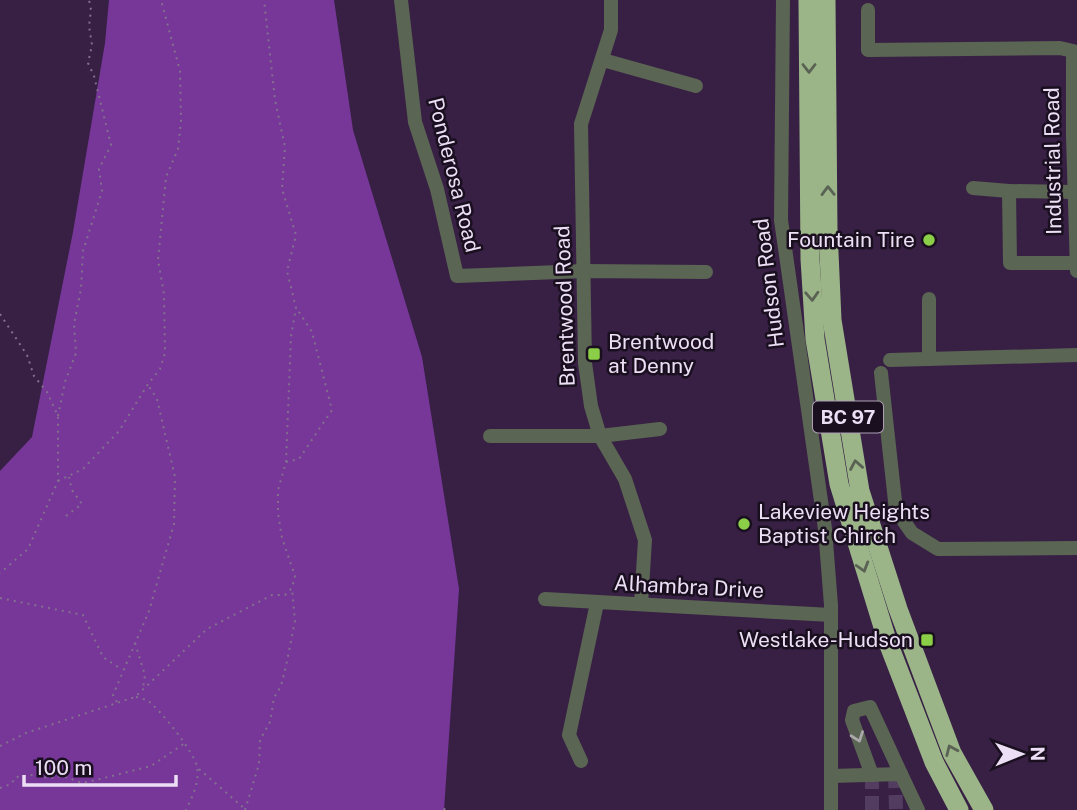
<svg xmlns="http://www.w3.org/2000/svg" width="1077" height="810" font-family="'Public Sans',sans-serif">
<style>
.forest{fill:#773799}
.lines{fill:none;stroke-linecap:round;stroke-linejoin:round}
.minor-tunnel{stroke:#523c5f;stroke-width:14;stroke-dasharray:14 7;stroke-linecap:butt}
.path{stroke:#836f8e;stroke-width:2;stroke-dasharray:2 5;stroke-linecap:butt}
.minor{stroke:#5b6553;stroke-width:14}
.highway{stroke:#9bb588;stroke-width:19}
.oneway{stroke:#5a6254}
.oneway2{stroke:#aba8ac}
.poi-dot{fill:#8bce47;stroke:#190f1f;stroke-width:2.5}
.labels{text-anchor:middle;stroke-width:5;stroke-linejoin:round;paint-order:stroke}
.shield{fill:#190f1f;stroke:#ada0b5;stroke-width:2}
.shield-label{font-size:19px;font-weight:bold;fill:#ecdef5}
.street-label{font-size:21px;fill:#ecdef5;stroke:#190f1f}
.poi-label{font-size:21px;fill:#ecdef5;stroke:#190f1f;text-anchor:end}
</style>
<rect width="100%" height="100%" fill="#372044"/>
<path class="forest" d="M109,0H334L353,130L422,357L459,589L444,810H0V471L32,437L73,232L105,43Z"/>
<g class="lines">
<g class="minor-tunnel">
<path d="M895,774L896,810"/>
<path d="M872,775V810"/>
</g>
<g class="path">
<path d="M0,314L27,355L34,376L47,392L58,416V481L28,549L0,573"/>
<path d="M58,416L65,382L76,353L74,324L81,289L83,251L102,191L99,169L111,145L94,76L88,63L92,45L89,26L91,10L89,0"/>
<path d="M286,462L299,459L332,410L312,332L297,309"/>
<path d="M58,481L83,469L119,431L148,384L160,369L165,353L164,294L158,260L166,177L178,149L181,121L180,71L161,0"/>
<path d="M66,516L82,504L72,490L69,477"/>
<path d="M0,598L83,615L103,657L121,669"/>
<path d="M135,643L145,675L143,688"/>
<path d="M136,697C137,697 146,700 147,700C159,708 195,753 197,767C200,782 192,797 186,810"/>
<path d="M117,702L113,695L149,611L174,524L175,477L157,399L148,385"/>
<path d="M0,746L26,733L135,697L207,629L272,595H285L292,588L295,576L282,538L278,513V490L286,462L291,336L296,308L287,271L296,235L282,189L285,147L275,100L264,0"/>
<path d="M199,769L245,809"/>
<path d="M0,788L11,784L16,777L31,775L50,778L63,776L82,783L100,779L151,766L185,743"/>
<path d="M245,810L259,764L260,740L270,722L274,698L281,686L286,666L295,621L292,589"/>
<path d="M444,810L445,808"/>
</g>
<g class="minor">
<path d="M401,0L415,122L437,189L457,276L584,271L706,272"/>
<path d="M611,0V30L581,124L585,363L591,406L600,436L625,479L645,540L641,604"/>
<path d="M783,0L781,220L825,529L831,605V810"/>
<path d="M868,10V50L1060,48L1073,51V136L1077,271"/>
<path d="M603,60L696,86"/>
<path d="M973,188L1009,191"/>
<path d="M1074,192L1009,191L1010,263H1076"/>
<path d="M929,299V359"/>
<path d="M890,360L1077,355"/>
<path d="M881,373L896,510L912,533L938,549L1077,548"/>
<path d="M490,436H600L660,429"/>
<path d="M545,599L831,615"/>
<path d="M581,761L569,735L597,603"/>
<path d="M872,775L852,720L854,711L870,707L901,774"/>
<path d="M831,776L901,774L918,810"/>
</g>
<g class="highway">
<path d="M808,0L810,259L815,339L839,484L887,640L934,762L959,810"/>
<path d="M826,0L828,230L832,320L860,491L898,609L952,753L984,810"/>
</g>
</g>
<defs><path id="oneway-chevron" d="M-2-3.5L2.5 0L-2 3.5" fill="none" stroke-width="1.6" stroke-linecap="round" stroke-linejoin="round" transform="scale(1.75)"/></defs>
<g class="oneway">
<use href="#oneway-chevron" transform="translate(809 68) rotate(90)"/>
<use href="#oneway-chevron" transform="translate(828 191) rotate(-91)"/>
<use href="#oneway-chevron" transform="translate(812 296) rotate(87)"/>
<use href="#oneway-chevron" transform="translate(856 465) rotate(-100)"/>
<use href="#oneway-chevron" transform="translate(863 567) rotate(73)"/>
<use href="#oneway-chevron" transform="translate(951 750) rotate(-114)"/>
</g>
<use class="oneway2" href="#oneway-chevron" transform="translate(858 737) rotate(70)"/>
<g class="poi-dot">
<circle cx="929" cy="240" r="7"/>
<rect x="587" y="347" width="14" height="14" rx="3.5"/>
<circle cx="744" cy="524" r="7"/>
<rect x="920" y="633" width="14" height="14" rx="3.5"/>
</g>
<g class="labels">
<rect class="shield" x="813" y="401.5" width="70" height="31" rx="5"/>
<g class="shield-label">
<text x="848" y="424">BC 97</text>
</g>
<g class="street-label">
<text transform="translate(1053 161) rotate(-91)" y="7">Industrial Road</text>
<text transform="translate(454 175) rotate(76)" y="7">Ponderosa Road</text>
<text transform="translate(769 283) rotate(-97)" y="7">Hudson Road</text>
<text transform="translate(565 306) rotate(-92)" y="7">Brentwood Road</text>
<text transform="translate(689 587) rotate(3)" y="7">Alhambra Drive</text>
</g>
<g class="poi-label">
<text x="915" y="247">Fountain Tire</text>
<text x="608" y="349" text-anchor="start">Brentwood<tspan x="608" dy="24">at Denny</tspan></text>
<text x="758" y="519" text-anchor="start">Lakeview Heights<tspan x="758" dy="24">Baptist Chirch</tspan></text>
<text x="913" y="647">Westlake-Hudson</text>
</g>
</g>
<g transform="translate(1021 754) rotate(89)" stroke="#190f1f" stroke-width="5" paint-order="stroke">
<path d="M0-5L12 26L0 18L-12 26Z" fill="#ecdef5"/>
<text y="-10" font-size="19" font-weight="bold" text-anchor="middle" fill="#ecdef5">N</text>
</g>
<path d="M24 775v10h152v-10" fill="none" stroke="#ecdef5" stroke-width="3.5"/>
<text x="35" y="775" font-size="21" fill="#ecdef5" stroke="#190f1f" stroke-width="5" paint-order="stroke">100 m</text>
</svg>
